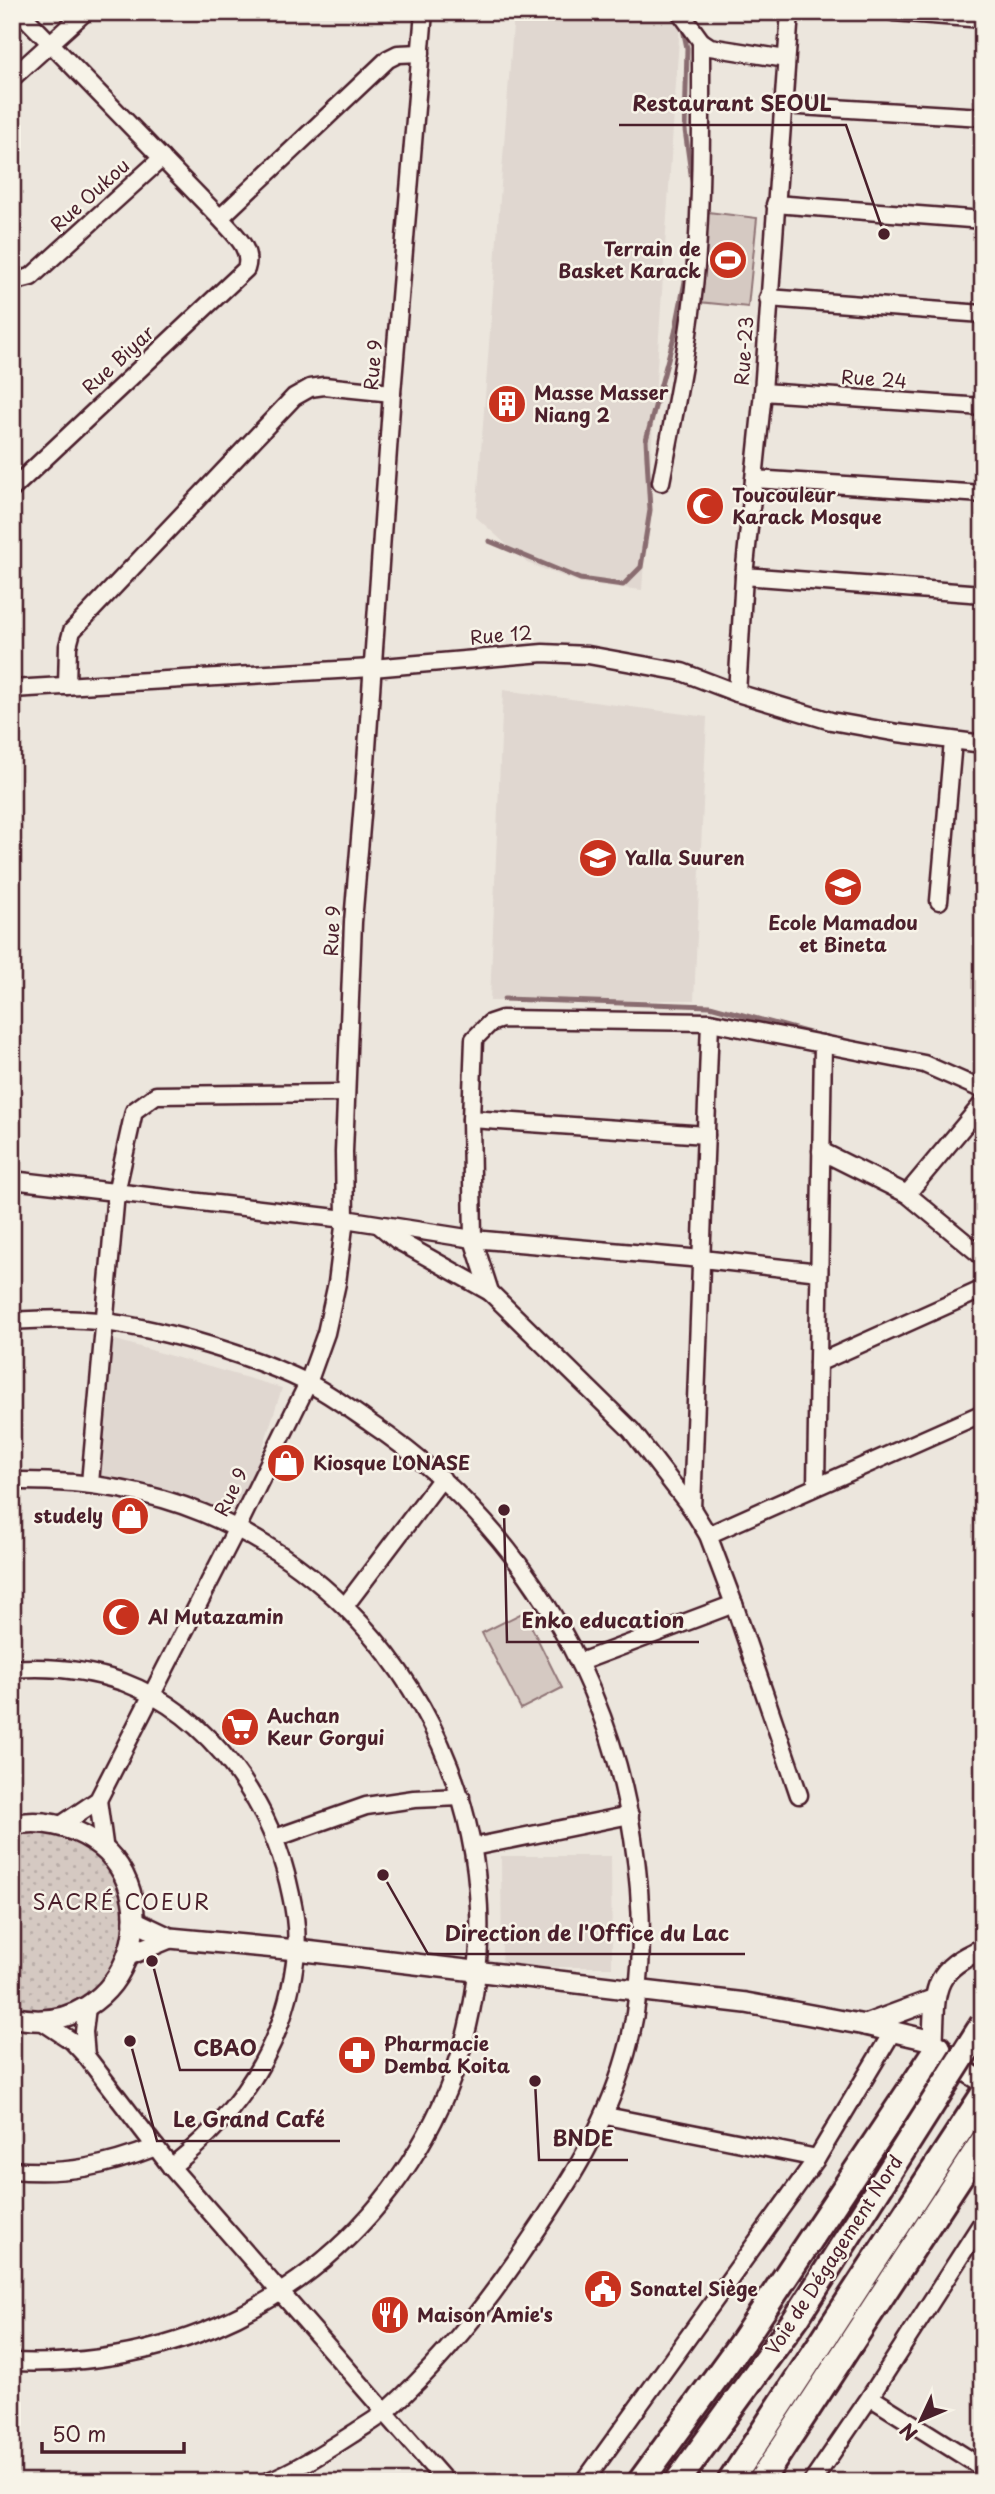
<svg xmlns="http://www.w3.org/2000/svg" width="995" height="2494" font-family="'Playpen Sans',sans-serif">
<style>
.built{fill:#e0d7d0}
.grass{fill:url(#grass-dots);stroke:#907476;stroke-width:2}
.garden{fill:#d5c9c2;stroke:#907476;stroke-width:2}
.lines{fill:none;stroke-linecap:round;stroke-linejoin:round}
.stream{stroke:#896c6f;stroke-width:5}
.minor-casing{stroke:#4a1f2b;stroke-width:21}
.tertiary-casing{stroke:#4a1f2b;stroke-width:24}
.trunk-casing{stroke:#4a1f2b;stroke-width:30}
.minor{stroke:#f7f3e8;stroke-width:16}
.tertiary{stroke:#f7f3e8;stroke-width:19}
.trunk{stroke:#f7f3e8;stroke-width:24}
.trunk-bridge-casing{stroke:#4a1f2b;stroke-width:30;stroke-linecap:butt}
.trunk-bridge{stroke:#f7f3e8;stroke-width:24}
.labels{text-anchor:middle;stroke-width:5;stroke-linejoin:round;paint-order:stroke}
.street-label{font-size:19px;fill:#4a1f2b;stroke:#f7f3e8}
.poi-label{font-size:19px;font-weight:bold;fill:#4a1f2b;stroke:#f7f3e8;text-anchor:start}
.neighbourhood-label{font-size:21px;letter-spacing:2px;fill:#4a1f2b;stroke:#f7f3e8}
.leader{fill:none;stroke:#4a1f2b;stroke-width:2.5}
.callout-dot{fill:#4a1f2b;stroke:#f7f3e8;stroke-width:2.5}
.callout-label{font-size:21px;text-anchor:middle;font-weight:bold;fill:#4a1f2b;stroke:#f7f3e8;stroke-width:5;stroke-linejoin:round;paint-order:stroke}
</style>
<defs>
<pattern id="grass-dots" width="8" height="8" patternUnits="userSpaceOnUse" patternTransform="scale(1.75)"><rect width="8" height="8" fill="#d5c9c2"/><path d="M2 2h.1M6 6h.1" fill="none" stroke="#b8aca7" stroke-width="1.8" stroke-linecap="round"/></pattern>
</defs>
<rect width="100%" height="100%" fill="#ece6dd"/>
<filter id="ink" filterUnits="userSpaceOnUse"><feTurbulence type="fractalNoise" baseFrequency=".0143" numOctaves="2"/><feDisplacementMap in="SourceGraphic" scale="14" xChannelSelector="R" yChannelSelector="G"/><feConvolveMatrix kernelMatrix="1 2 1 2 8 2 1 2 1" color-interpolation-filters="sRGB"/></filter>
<g filter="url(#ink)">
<g class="built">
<path d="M514,12H672L680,23L642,590L581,583L527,563L476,517Z"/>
<path d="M503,690L707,717L694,1000L490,1001Z"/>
<path d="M102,1336L282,1388L237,1528L90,1483Z"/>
<path d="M501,1856H611L612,1967H502Z"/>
</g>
<path class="grass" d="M39,1828L70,1834L97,1851L117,1876L128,1905L117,1967L96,1991L69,2007L41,2012L12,2009V1832Z"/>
<g class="garden">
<path d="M708,212L757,218L748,307L699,302Z"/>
<path d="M524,1612L562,1688L521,1709L482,1633Z"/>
</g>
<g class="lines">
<g class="stream">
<path d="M682,24L687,48L685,130L693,188"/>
<path d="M489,541L580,579L623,585L641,567L650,510L646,440L675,333L687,271L691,229"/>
<path d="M504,999L710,1006L824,1037"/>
<path d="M962,1073L983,1079"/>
</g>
<defs>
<g id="minor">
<path d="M680,12L701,41L710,47L786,59"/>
<path d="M893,12L983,19"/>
<path d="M12,78L85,12"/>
<path d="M783,105L983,117"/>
<path d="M775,204L983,220"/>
<path d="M220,218L388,59L398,54L421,53"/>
<path d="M12,282L31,277L162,158"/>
<path d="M768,298L983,314"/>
<path d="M763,392L983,407"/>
<path d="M754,479L983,494"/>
<path d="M661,482C675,410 690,338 696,266C702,191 701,116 701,41"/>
<path d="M12,489L246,269C253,248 233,233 220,218L20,12"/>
<path d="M744,576L983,594"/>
<path d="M67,686L68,646L72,631L294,397L310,388L324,386L392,393"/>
<path d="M12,689L372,668L543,653L588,655L682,672L737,693L831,721L898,733L983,744"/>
<path d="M737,693L744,576L763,392L790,12"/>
<path d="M939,901L953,741"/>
<path d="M471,1119L706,1135"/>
<path d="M821,1151L907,1194L983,1257"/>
<path d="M12,1180L345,1219L473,1239L702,1259L819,1272"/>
<path d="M907,1194L983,1103"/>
<path d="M379,1225L397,1240L490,1292"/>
<path d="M12,1321C42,1319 75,1318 105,1322C166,1330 250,1355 306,1382C329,1393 350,1409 370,1423C512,1518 608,1669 633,1838C643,1903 645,1974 630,2039C609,2126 565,2189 515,2262C478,2315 437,2366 389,2409C379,2418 366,2425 354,2433C326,2451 297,2470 266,2482"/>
<path d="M818,1363L983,1289"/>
<path d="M12,1481C78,1480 143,1488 203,1513C422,1604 534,1852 453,2076C423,2157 369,2229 298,2280C214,2341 115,2366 12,2362"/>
<path d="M90,1483L116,1193L134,1111L156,1095L346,1093"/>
<path d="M816,1486L823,1044"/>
<path d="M692,1509L710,1022"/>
<path d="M708,1535L983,1413"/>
<path d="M345,1606L442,1478"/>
<path d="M580,1662L734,1604"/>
<path d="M12,1669C49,1666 88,1670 123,1682C211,1715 273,1805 291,1895C295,1913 298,1934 296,1953C287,2043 240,2113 171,2167"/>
<path d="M799,1795L734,1604L708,1535L692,1509L631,1430L490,1292L473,1239L471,1119L474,1039L490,1023L502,1019L710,1022L924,1064L983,1090"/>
<path d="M98,1800L105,1851"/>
<path d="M61,1825L98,1800L237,1528L308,1383L326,1333L337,1283L345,1219L344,1152L353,922L364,791L392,393L424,12"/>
<path d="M275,1838L366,1806L414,1799L461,1797"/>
<path d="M473,1847L630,1815"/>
<path d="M40,2020L72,2041L86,2056L171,2167L446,2482"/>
<path d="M86,2056L84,2032L87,2007"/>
<path d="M606,2116L817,2158"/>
<path d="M12,2170C66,2175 107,2166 156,2147"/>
<path d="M870,2397L983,2468"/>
<path d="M584,2482L817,2158L893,2031"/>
<path d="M812,2482L870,2397L983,2221"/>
</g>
<g id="tertiary">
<path d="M12,1825C34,1820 55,1823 75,1831C183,1877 131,2045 12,2017"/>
<path d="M134,1921L170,1938L297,1950L746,2003L865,2025L933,2041"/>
<path d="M983,1949C931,1970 935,1991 933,2041L948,2060L983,2082"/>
<path d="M129,1955L170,1938"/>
<path d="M865,2025L935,1999"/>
</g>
<g id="trunk">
<path d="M640,2482L742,2342L938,2048"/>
<path d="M677,2482L797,2317"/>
<path d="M730,2482L983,2095"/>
<path d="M760,2482L983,2141"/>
</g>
</defs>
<use href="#minor" class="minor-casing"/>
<use href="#tertiary" class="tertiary-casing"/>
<use href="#trunk" class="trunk-casing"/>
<use href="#minor" class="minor"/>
<use href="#tertiary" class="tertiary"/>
<use href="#trunk" class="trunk"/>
<defs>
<path id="trunk-bridge" d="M797,2317L983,2024"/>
</defs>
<use href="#trunk-bridge" class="trunk-bridge-casing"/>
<use href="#trunk-bridge" class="trunk-bridge"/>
</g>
</g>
<defs>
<symbol id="stadium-disc" viewBox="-11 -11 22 22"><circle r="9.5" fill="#c8321e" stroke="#f7f3e8"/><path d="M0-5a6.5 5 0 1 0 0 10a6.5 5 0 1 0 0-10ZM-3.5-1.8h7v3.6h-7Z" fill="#fff"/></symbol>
<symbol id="building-disc" viewBox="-11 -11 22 22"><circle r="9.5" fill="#c8321e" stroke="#f7f3e8"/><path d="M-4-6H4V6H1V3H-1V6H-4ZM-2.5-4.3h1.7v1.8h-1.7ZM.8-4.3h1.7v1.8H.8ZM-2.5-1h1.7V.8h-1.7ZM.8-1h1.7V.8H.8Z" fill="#fff"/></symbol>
<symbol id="mosque-disc" viewBox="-11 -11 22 22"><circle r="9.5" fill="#c8321e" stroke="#f7f3e8"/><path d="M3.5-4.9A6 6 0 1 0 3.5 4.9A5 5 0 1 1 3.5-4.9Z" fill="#fff"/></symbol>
<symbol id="school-disc" viewBox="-11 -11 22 22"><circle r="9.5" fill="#c8321e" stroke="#f7f3e8"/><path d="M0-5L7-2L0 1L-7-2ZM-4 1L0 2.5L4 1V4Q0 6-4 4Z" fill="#fff"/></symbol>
<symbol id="shop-disc" viewBox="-11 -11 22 22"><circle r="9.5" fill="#c8321e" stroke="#f7f3e8"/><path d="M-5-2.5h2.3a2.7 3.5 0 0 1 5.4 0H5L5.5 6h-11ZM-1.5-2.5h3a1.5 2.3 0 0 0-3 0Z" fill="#fff"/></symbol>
<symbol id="supermarket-disc" viewBox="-11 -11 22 22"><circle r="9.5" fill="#c8321e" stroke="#f7f3e8"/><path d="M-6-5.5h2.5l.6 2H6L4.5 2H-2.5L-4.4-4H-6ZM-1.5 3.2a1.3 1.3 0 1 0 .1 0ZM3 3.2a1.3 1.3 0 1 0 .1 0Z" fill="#fff"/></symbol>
<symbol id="pharmacy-disc" viewBox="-11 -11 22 22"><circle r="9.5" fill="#c8321e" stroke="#f7f3e8"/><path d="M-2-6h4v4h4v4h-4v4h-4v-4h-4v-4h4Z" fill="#fff"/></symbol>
<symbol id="civic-disc" viewBox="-11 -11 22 22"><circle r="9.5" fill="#c8321e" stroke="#f7f3e8"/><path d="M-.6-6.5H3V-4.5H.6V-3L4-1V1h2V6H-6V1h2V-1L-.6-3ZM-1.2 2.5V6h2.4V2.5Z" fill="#fff"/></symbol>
<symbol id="restaurant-disc" viewBox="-11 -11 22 22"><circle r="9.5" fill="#c8321e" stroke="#f7f3e8"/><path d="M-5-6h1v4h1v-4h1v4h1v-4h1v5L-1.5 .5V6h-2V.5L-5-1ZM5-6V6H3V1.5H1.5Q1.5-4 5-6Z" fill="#fff"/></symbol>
</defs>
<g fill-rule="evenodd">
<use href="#stadium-disc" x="706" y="238" width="44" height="44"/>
<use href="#building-disc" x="485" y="382" width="44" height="44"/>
<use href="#mosque-disc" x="683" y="484" width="44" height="44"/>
<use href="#school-disc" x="576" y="836" width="44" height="44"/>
<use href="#school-disc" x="821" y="865" width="44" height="44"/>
<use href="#shop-disc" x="264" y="1441" width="44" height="44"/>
<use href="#shop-disc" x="108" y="1494" width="44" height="44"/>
<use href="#mosque-disc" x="99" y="1595" width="44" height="44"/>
<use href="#supermarket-disc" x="218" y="1705" width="44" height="44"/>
<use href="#pharmacy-disc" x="335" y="2033" width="44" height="44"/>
<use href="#civic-disc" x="581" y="2267" width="44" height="44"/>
<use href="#restaurant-disc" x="368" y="2293" width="44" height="44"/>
</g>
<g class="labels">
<g class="street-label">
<text transform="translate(90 195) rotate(-42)" y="7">Rue Oukou</text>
<text transform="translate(744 351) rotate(-86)" y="7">Rue-23</text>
<text transform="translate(118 360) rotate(-43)" y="7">Rue Biyar</text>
<text transform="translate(373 365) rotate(-85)" y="7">Rue 9</text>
<text transform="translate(874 379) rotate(4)" y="7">Rue 24</text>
<text transform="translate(501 635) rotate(-5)" y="7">Rue 12</text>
<text transform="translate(332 931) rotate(-87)" y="7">Rue 9</text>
<text transform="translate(231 1492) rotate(-64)" y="7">Rue 9</text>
<text transform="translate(834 2255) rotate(-57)" y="7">Voie de Dégagement Nord</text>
</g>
<g class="poi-label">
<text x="701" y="256" text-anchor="end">Terrain de<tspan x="701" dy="22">Basket Karack</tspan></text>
<text x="534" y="400">Masse Masser<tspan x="534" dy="22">Niang 2</tspan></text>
<text x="732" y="502">Toucouleur<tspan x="732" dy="22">Karack Mosque</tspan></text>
<text x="625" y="865">Yalla Suuren</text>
<text x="843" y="930" text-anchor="middle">Ecole Mamadou<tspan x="843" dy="22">et Bineta</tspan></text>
<text x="313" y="1470">Kiosque LONASE</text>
<text x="103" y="1523" text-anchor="end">studely</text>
<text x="148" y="1624">Al Mutazamin</text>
<text x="267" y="1723">Auchan<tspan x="267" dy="22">Keur Gorgui</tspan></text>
<text x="384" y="2051">Pharmacie<tspan x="384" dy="22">Demba Koita</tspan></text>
<text x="630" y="2296">Sonatel Siège</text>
<text x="417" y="2322">Maison Amie's</text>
</g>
<g class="neighbourhood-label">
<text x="122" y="1910">SACRÉ COEUR</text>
</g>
</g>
<path class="leader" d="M884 234L846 125H619M504 1510L507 1642H699M383 1875L428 1954H745M152 1961L180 2070H271M130 2041L157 2141H340M535 2081L539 2160H628"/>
<g class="callout-dot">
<circle cx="884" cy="234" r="7"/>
<circle cx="504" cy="1510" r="7"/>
<circle cx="383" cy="1875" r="7"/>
<circle cx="152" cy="1961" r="7"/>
<circle cx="130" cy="2041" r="7"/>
<circle cx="535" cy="2081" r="7"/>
</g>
<g class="callout-label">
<text x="732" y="111">Restaurant SEOUL</text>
<text x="603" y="1628">Enko education</text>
<text x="587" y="1941">Direction de l'Office du Lac</text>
<text x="225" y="2056">CBAO</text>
<text x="249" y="2127">Le Grand Café</text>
<text x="583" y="2146">BNDE</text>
</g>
<rect width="995" height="2494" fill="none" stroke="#f7f3e8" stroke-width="42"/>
<rect x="21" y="21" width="953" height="2452" fill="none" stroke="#4a1f2b" stroke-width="2.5" filter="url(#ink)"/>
<g transform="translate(921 2420) rotate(226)" stroke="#f7f3e8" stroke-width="5" paint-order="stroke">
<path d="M0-5L12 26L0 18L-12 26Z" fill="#4a1f2b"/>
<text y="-10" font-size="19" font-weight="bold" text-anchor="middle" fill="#4a1f2b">N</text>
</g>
<path d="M42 2442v10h142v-10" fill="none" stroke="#4a1f2b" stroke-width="3.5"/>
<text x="52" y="2442" font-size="21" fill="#4a1f2b" stroke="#f7f3e8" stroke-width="5" paint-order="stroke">50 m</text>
</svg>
